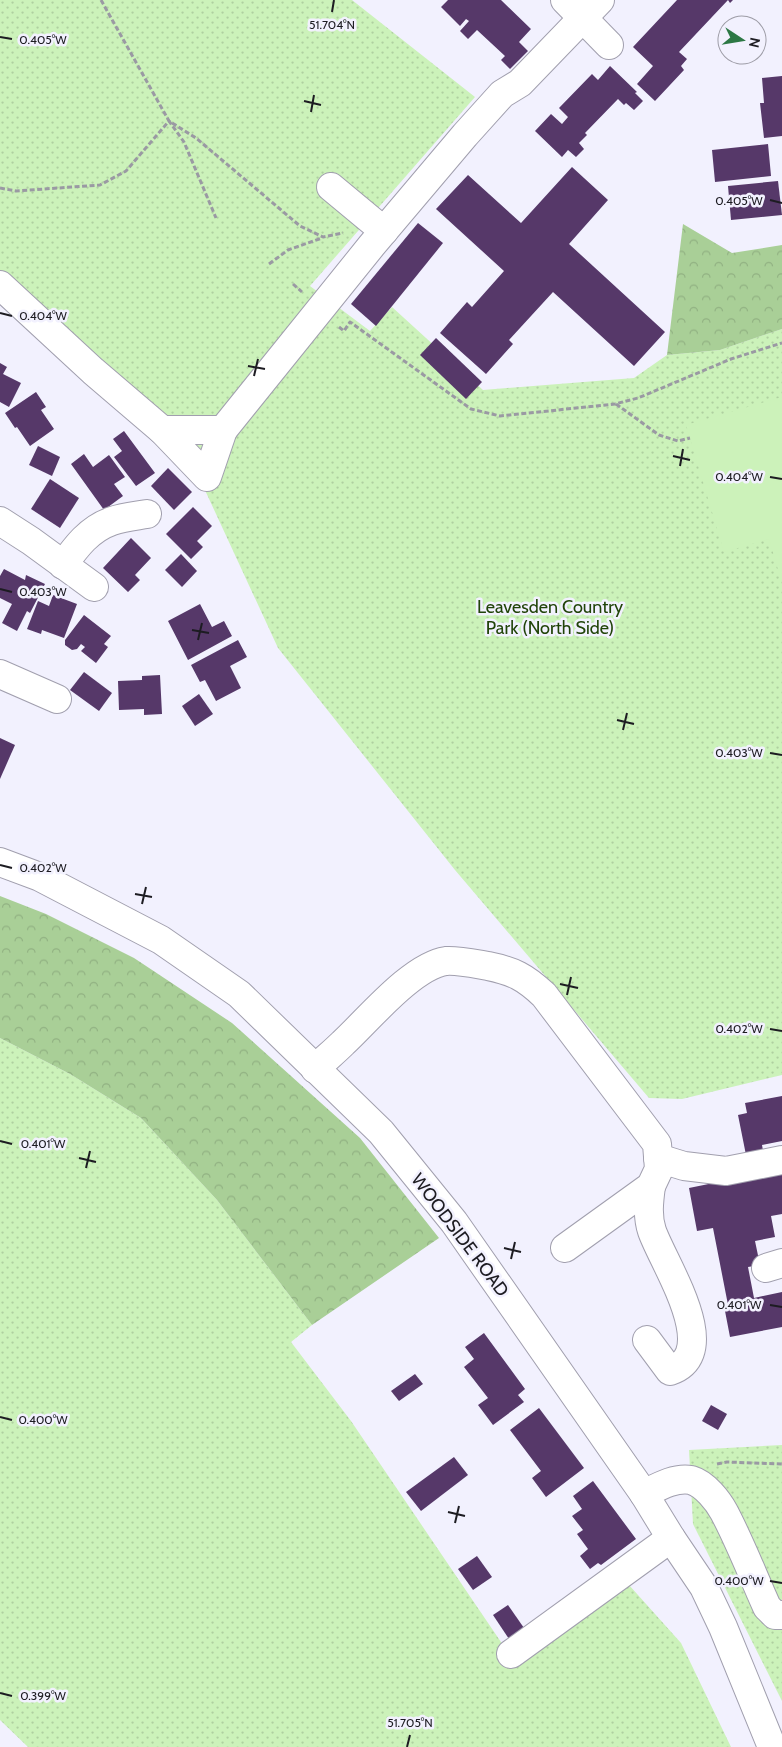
<svg xmlns="http://www.w3.org/2000/svg" width="782" height="1747" font-family="Cabin,sans-serif">
<style>
.grass{fill:url(#grass-dots)}
.forest{fill:url(#forest-crowns)}
.garden{fill:#ccf2ba}
.building{fill:#563869}
.lines{fill:none;stroke-linecap:round;stroke-linejoin:round}
.minor-casing{stroke:#a19fae;stroke-width:30}
.path{stroke:#9a99a3;stroke-width:3;stroke-dasharray:5 2.5;stroke-linecap:butt}
.minor{stroke:#fff;stroke-width:28}
.ticks{fill:none;stroke:#1d1c22;stroke-width:2}
.labels{text-anchor:middle;stroke-width:5;stroke-linejoin:round;paint-order:stroke}
.park-label{font-size:18px;fill:#214409;stroke:#f2f1fe}
.street-label{font-size:18px;fill:#1d1c22;stroke:#f2f1fe}
.ticks-label{font-size:12px;text-anchor:middle;fill:#1d1c22;stroke:#f2f1fe;stroke-width:5;stroke-linejoin:round;paint-order:stroke}
</style>
<defs>
<pattern id="grass-dots" width="8" height="8" patternUnits="userSpaceOnUse" patternTransform="scale(1.25)"><rect width="8" height="8" fill="#ccf2ba"/><path d="M2 2h.1M6 6h.1" fill="none" stroke="#afcfa0" stroke-width="1.8" stroke-linecap="round"/></pattern>
<pattern id="forest-crowns" width="20" height="18" patternUnits="userSpaceOnUse" patternTransform="scale(1.25)"><rect width="20" height="18" fill="#a9cf97"/><path d="M2 6a3 3 0 1 1 6 0M12 15a3 3 0 1 1 6 0" fill="none" stroke="#91b182"/></pattern>
</defs>
<rect width="100%" height="100%" fill="#f2f1fe"/>
<g class="grass">
<path d="M0,0H352L475,97L310,286L370,331L392,307L483,390L634,378L667,355L720,350L782,329V1075L682,1099L649,1098L455,870L278,648L204,488L0,298Z"/>
<path d="M0,1038L70,1074L141,1118L217,1200L312,1325L291,1342L351,1421L503,1645L612,1566L681,1643L731,1747H28L0,1720Z"/>
<path d="M782,1445V1701L693,1524L689,1450Z"/>
</g>
<g class="forest">
<path d="M683,224L732,253L782,245V329L720,350L667,355Z"/>
<path d="M0,896L46,914L134,958L232,1023L360,1138L439,1238L312,1325L217,1200L141,1118L70,1074L0,1038Z"/>
</g>
<path class="garden" d="M782,397V583L769,539L724,552L686,425Z"/>
<g class="building">
<path d="M448,0H501L531,29L519,42L528,51L510,69L501,60L505,56L477,30L468,39L460,31L469,21L466,19L460,26L441,7Z"/>
<path d="M677,0H733L730,3L728,0L679,52L687,59L681,66L684,70L655,101L637,84L653,66L633,47Z"/>
<path d="M610,66L637,92L635,93L643,101L634,110L626,103L624,105L618,99L585,133L587,135L579,143L584,149L576,157L568,150L562,157L535,131L551,114L562,124L568,117L559,108L592,74L598,80Z"/>
<path d="M782,76V136L764,138L760,103H764L762,78Z"/>
<path d="M768,144L771,176L715,182L712,150Z"/>
<path d="M572,167L608,200L569,244L665,332L634,366L553,292L509,340L513,344L486,374L440,333L467,302L472,307L504,271L436,209L468,175L521,223Z"/>
<path d="M778,181L782,215L731,220L728,186Z"/>
<path d="M418,223L443,243L376,326L351,304Z"/>
<path d="M436,338L482,382L466,399L420,355Z"/>
<path d="M0,363L7,367L3,374L21,383L9,407L0,402Z"/>
<path d="M36,392L46,407L41,410L54,429L30,446L17,427L15,428L5,413Z"/>
<path d="M124,431L155,473L136,486L114,457L122,451L113,439Z"/>
<path d="M38,446L60,457L52,476L29,465Z"/>
<path d="M84,454L93,467L109,455L125,477L114,484L123,496L104,510L71,464Z"/>
<path d="M168,468L192,492L174,510L151,486Z"/>
<path d="M50,479L79,498L60,528L31,509Z"/>
<path d="M193,507L212,526L197,541L203,547L191,559L166,534Z"/>
<path d="M131,538L151,558L135,575L140,580L128,592L103,568Z"/>
<path d="M181,554L197,571L182,587L165,570Z"/>
<path d="M4,569L25,580L26,575L45,584L30,613L27,611L17,631L2,623L12,604L0,598V576Z"/>
<path d="M53,595L77,604L64,638L42,630L41,634L27,629L38,601L49,606Z"/>
<path d="M200,604L212,627L224,621L232,636L188,660L168,621Z"/>
<path d="M84,615L111,636L104,644L108,647L96,663L81,651L85,647L81,644L77,649L72,650L65,645V640Z"/>
<path d="M238,640L247,657L230,666L241,688L216,701L205,680L200,682L191,665Z"/>
<path d="M84,672L112,693L99,711L70,690Z"/>
<path d="M160,675L162,714L144,715V709L119,710L118,681L142,680V676Z"/>
<path d="M199,694L213,714L195,726L182,706Z"/>
<path d="M0,738L15,745L0,779Z"/>
<path d="M782,1096V1141L762,1145L764,1156L747,1160L738,1115L747,1113L745,1103Z"/>
<path d="M782,1169V1214L771,1216L775,1237L755,1241L760,1265L748,1267L754,1298L782,1292V1327L730,1337L725,1311L729,1310L713,1228L697,1231L689,1188Z"/>
<path d="M484,1333L525,1389L518,1395L524,1402L493,1425L478,1405L488,1398L464,1367L474,1359L465,1347Z"/>
<path d="M415,1374L423,1384L399,1401L391,1391Z"/>
<path d="M711,1405L727,1414L718,1430L702,1421Z"/>
<path d="M539,1408L584,1468L546,1497L532,1478L541,1471L510,1430Z"/>
<path d="M454,1457L468,1475L421,1511L406,1492Z"/>
<path d="M593,1481L636,1539L601,1565L598,1563L590,1569L580,1556L588,1549L577,1534L583,1530L572,1516L582,1509L573,1496Z"/>
<path d="M477,1556L492,1577L473,1590L458,1569Z"/>
<path d="M508,1605L524,1628L509,1639L493,1615Z"/>
</g>
<g class="lines">
<defs>
<g id="minor">
<path d="M565,0L609,45"/>
<path d="M331,187L384,231"/>
<path d="M0,285L93,371L162,430H223L372,245L465,135L502,94L520,83L600,0"/>
<path d="M162,430L207,477L223,430"/>
<path d="M0,521L31,541L94,587"/>
<path d="M63,565C76,547 89,529 112,521C123,517 135,516 147,514"/>
<path d="M0,674L57,699"/>
<path d="M0,862L40,877L161,940L239,994L381,1132L454,1222L644,1494L671,1538L704,1587L723,1627L772,1747"/>
<path d="M315,1069C324,1060 334,1052 343,1043C368,1020 412,966 446,961C457,960 476,964 488,966C513,971 525,977 544,995L657,1144L659,1169L651,1186L565,1248"/>
<path d="M658,1158L684,1166L726,1171L782,1160"/>
<path d="M766,1268L782,1263"/>
<path d="M647,1340L670,1371C724,1353 663,1263 652,1231C647,1216 649,1201 651,1186"/>
<path d="M644,1494C658,1487 675,1477 691,1480C705,1484 718,1501 724,1512C740,1542 753,1576 767,1607L775,1615H782"/>
<path d="M511,1654L671,1538"/>
</g>
</defs>
<use href="#minor" class="minor-casing"/>
<g class="path">
<path d="M101,0L169,121L196,138L300,226L323,237L343,233"/>
<path d="M0,188L16,191L100,185L126,171L169,121L184,142L216,218"/>
<path d="M269,264L288,250L322,238"/>
<path d="M293,284L302,292"/>
<path d="M339,327L344,331L350,322L471,409L500,416L615,404L638,398L731,359L782,343"/>
<path d="M616,404L659,435L678,441L690,438"/>
<path d="M717,1464L727,1462L782,1464"/>
</g>
<use href="#minor" class="minor"/>
</g>
<path class="ticks" d="M332,12L334,0M0,37L12,39M304,101L321,105M311,112L314,95M770,200L782,203M0,313L12,316M248,366L265,369M254,376L258,359M673,456L690,460M680,466L683,449M770,477L782,479M0,589L12,592M192,630L209,633M198,640L202,623M617,720L634,724M623,730L627,713M770,753L782,755M0,865L12,868M135,894L152,897M142,904L146,887M560,984L578,988M567,995L571,977M770,1029L782,1031M0,1141L12,1144M79,1158L96,1162M86,1168L90,1151M504,1248L521,1252M511,1259L515,1242M770,1305L782,1307M0,1417L12,1420M448,1512L465,1516M455,1523L459,1506M770,1581L782,1583M0,1693L12,1696M407,1747L410,1735"/>
<g class="labels">
<g class="park-label">
<text x="550" y="613">Leavesden Country<tspan x="550" dy="21">Park (North Side)</tspan></text>
</g>
<g class="street-label">
<text transform="translate(460 1235) rotate(53)" y="6">WOODSIDE ROAD</text>
</g>
</g>
<g class="ticks-label">
<text x="332" y="29">51.704°N</text>
<text x="43" y="44">0.405°W</text>
<text x="739" y="205">0.405°W</text>
<text x="43" y="320">0.404°W</text>
<text x="739" y="481">0.404°W</text>
<text x="43" y="596">0.403°W</text>
<text x="739" y="757">0.403°W</text>
<text x="43" y="872">0.402°W</text>
<text x="739" y="1033">0.402°W</text>
<text x="43" y="1148">0.401°W</text>
<text x="739" y="1309">0.401°W</text>
<text x="43" y="1424">0.400°W</text>
<text x="739" y="1585">0.400°W</text>
<text x="43" y="1700">0.399°W</text>
<text x="410" y="1727">51.705°N</text>
</g>
<g transform="translate(742 40) rotate(102)"><circle r="24" fill="#f2f1fe" stroke="#9d9ca6"/>
<path d="M0-4L9 19L0 12L-9 19Z" fill="#2d7845"/>
<text y="-8" font-size="14" font-weight="bold" text-anchor="middle" fill="#1d1c22">N</text>
</g>
</svg>
